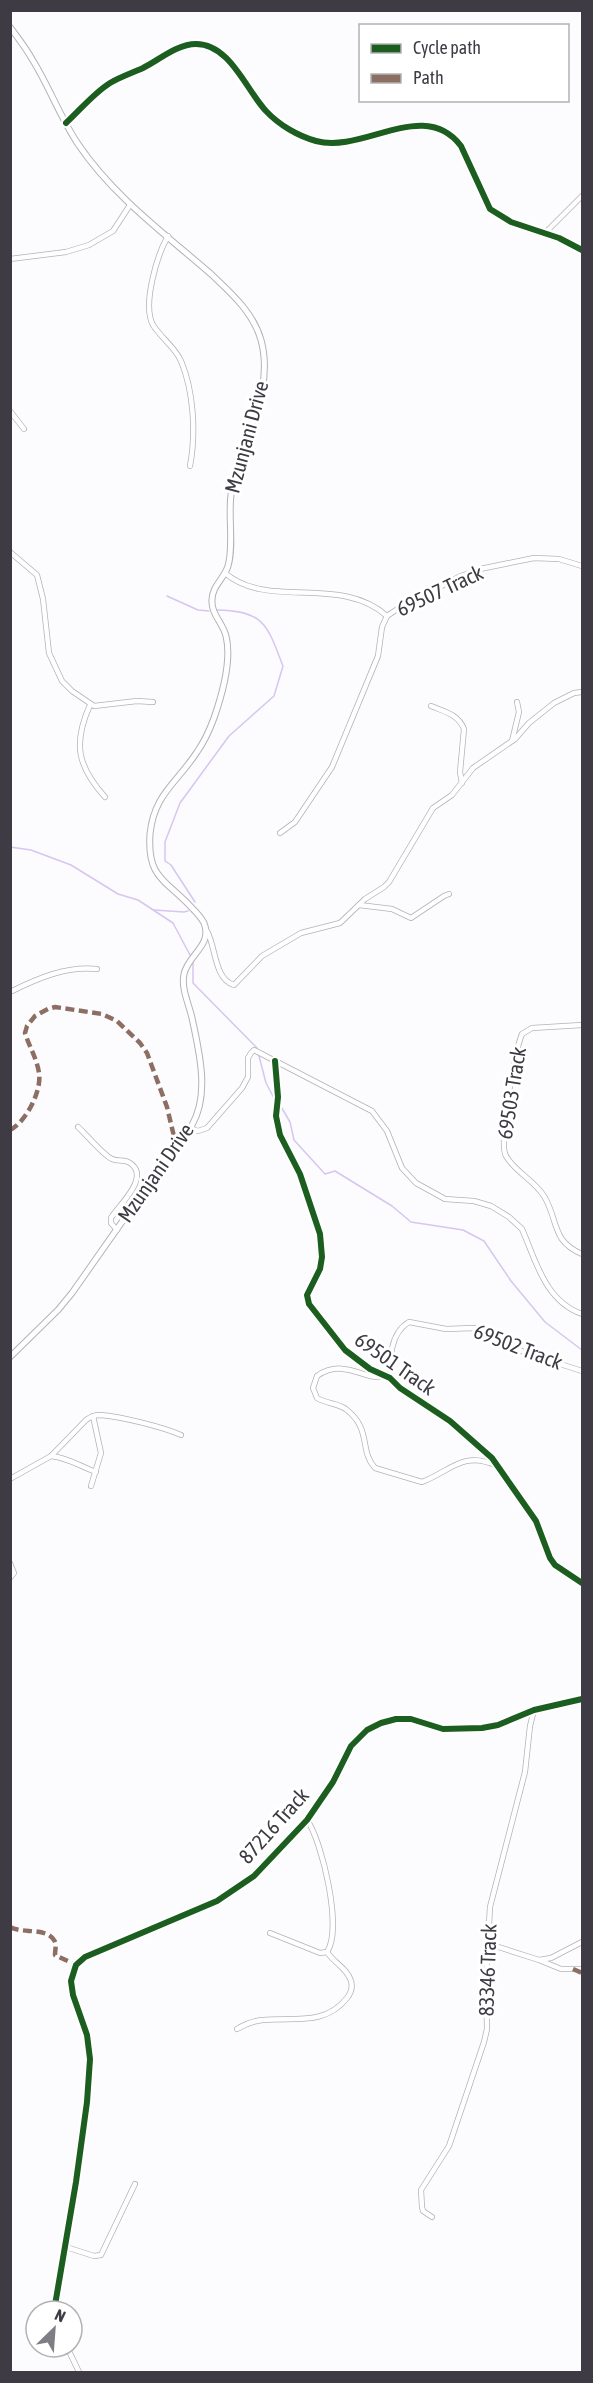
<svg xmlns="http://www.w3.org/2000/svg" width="593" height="2383" font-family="'Asap Condensed',sans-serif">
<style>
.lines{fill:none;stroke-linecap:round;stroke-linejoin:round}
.stream{stroke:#d6c6f0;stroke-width:1.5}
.minor-casing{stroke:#b4b2b7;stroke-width:6}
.major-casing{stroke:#b4b2b7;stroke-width:7}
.minor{stroke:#fffeff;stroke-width:4.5}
.major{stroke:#fffeff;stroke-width:5}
.quiet{stroke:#8d6e63;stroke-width:4.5;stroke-dasharray:9 4.5;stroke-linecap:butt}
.cycleway-casing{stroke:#fff;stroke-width:10}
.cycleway{stroke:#1b5e20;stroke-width:6}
.labels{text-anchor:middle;stroke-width:6;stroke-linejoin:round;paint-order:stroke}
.street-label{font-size:21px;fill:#3e3b44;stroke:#fff}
</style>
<rect width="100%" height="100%" fill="#fcfbfd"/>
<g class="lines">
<g class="stream">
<path d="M167,596L198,610L209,611"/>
<path d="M10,847L31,850L71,865L118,894L138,900L173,923L190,955"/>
<path d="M195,902L171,865L165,861V842L180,803L229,736L274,696L283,666C267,625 265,611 217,610"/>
<path d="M154,910L184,912L188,911"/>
<path d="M193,961V983L257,1048"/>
<path d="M259,1056L266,1083L275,1100"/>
<path d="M280,1105L290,1122L294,1140L325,1174L335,1171L392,1206L411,1222L463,1230L484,1241L511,1281L545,1322L582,1350"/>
</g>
<defs>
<g id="minor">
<path d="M66,123C80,110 94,93 110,83C120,77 132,73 143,68C159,60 177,44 196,44C230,44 246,90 266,111C279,125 298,136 316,141C364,154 424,97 461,146L490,209L511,222L559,238L582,250"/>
<path d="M545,233L582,196"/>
<path d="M168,236C157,255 142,305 153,325C161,338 175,347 181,361C194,392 196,434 190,466"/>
<path d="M10,259L66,252L89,245L113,231L130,205"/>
<path d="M10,411L24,429"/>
<path d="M10,552L37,575L43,599L49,653L62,681L72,691L94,706L137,701L153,702"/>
<path d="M225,573C268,610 340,574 387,616"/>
<path d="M90,705C73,743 77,766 105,797"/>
<path d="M431,706C445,712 458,714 464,729L460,772L462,783"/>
<path d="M512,741L519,712L517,702"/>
<path d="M280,833L295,822L332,767L378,656L382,627L387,616L402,606L461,576L480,569L534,558L559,559L582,566"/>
<path d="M359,905L392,909L411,918L444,896L449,894"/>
<path d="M207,931C216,947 214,979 234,985L262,956L301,933L340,923L365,899L384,887L389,882L433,808L452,795L473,768L515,739L529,723L554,703L574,693L582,692"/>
<path d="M10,992C38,978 66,966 97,969"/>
<path d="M582,1025L532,1028L522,1034C515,1051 498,1142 506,1156C515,1172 534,1180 544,1196C559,1221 551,1241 582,1254"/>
<path d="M275,1061L278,1097L276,1116L280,1135L300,1174L320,1234L322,1257L320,1269L307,1295L309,1304L345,1350L370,1369L390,1378L400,1388L450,1421L492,1458L536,1521L550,1558L555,1565L582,1583"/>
<path d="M78,1127C86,1134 103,1155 112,1159C118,1162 124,1159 130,1163C151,1177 119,1205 111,1218V1223L117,1230"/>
<path d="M192,1127V1129L198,1131L207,1128L242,1088L248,1077V1058L251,1053L254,1050L372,1111L387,1131L402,1168L416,1183L445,1199L474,1201L491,1206L509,1217L522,1229C536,1261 545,1301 582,1314"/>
<path d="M383,1375C369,1384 345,1356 317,1376L313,1388L317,1398C327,1404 339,1403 347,1410C372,1430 359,1451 375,1468L422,1482C451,1471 463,1450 497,1466"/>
<path d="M390,1378C390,1359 390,1333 409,1322L446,1329L474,1328L526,1353L582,1371"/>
<path d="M51,1456C69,1458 79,1466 96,1472"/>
<path d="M10,1479L51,1456L86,1420C90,1417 94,1415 100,1415C119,1416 163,1427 181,1435"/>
<path d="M91,1486L101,1453L93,1416"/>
<path d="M10,1563L14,1573L10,1578"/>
<path d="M270,1933L320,1953L327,1952C343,1929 322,1841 307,1820"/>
<path d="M489,1944L539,1960L551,1958L582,1942"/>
<path d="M539,1960L561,1969H582"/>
<path d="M237,2029C245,2024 253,2021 263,2020C294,2017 325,2026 347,1998C351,1993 353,1988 351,1981C347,1968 334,1963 327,1952"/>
<path d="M432,2217L423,2211L422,2207L421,2190L449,2146L484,2042L487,2029L486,1977L490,1907L525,1772L530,1726L534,1710"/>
<path d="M66,2247L94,2256L101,2255L135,2184"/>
<path d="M54,2311L76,2182L87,2102L90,2059L87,2035L73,1995L71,1981L76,1965L85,1957L217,1901L254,1876L307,1820L333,1782L351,1746L367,1730L381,1723L396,1719H411L443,1729L482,1728L498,1725L534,1710L582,1699"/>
<path d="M67,2347L79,2372"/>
</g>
<path id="major" d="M10,27C18,38 26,48 32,59C49,86 60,117 78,144C113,196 165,234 211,274C231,293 253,312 261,340C276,394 238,443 231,495C228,517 234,546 228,566C224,579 212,586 212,600C211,614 223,623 226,636C232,660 222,695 214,718C210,729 204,742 197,752C177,783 154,794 150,834C147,878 165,879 192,908C196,912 201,917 204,923C213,945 188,955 184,974C181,989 189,1004 192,1018C199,1051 210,1094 192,1125C188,1133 181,1139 176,1145L72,1293L58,1310L10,1357"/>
</defs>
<use href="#minor" class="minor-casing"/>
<use href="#major" class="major-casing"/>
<use href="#minor" class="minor"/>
<use href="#major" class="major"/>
<g class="quiet">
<path d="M10,1130C26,1122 42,1091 39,1073C37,1059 29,1046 25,1033L27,1026L35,1016L48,1009L55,1007L102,1014L117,1021L140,1043L147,1053L167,1107L176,1145"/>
<path d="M10,1927C23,1934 45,1927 54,1940C57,1944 55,1950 55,1955L76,1965"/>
<path d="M573,1969L582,1973"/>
</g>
<defs>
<g id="cycleway">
<path d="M66,123C80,110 94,93 110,83C120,77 132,73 143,68C159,60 177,44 196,44C230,44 246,90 266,111C279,125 298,136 316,141C364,154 424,97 461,146L490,209L511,222L559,238L582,250"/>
<path d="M275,1061L278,1097L276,1116L280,1135L300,1174L320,1234L322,1257L320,1269L307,1295L309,1304L345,1350L370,1369L390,1378L400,1388L450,1421L492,1458L536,1521L550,1558L555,1565L582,1583"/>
<path d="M54,2311L76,2182L87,2102L90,2059L87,2035L73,1995L71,1981L76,1965L85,1957L217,1901L254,1876L307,1820L333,1782L351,1746L367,1730L381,1723L396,1719H411L443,1729L482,1728L498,1725L534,1710L582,1699"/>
</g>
</defs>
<use href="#cycleway" class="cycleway-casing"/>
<use href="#cycleway" class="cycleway"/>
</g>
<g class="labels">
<g class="street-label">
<text transform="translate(247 437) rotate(-75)" y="7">Mzunjani Drive</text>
<text transform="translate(440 591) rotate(-25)" y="7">69507 Track</text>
<text transform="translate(512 1093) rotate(-81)" y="7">69503 Track</text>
<text transform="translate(156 1173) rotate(-55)" y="7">Mzunjani Drive</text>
<text transform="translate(518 1347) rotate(21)" y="7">69502 Track</text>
<text transform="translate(395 1364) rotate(35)" y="7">69501 Track</text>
<text transform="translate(274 1826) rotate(-48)" y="7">87216 Track</text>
<text transform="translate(488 1970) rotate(-88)" y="7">83346 Track</text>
</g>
</g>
<rect width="593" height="2383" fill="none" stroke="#3e3b44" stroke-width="24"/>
<rect x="359" y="24" width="210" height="78" fill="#ffffff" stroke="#b2b1b4" stroke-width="1.5"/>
<rect x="371" y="44" width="30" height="9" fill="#1b5e20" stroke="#b2b1b4" stroke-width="1.5"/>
<text x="413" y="54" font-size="18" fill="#3e3b44">Cycle path</text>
<rect x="371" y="74" width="30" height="9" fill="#8d6e63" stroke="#b2b1b4" stroke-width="1.5"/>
<text x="413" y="84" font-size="18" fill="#3e3b44">Path</text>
<g transform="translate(54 2329) rotate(25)"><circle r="28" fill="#ffffff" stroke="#b2b1b4" stroke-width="1.5"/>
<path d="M0-4.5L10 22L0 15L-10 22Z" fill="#807e85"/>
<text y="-9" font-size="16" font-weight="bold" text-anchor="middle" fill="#3e3b44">N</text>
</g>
</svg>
